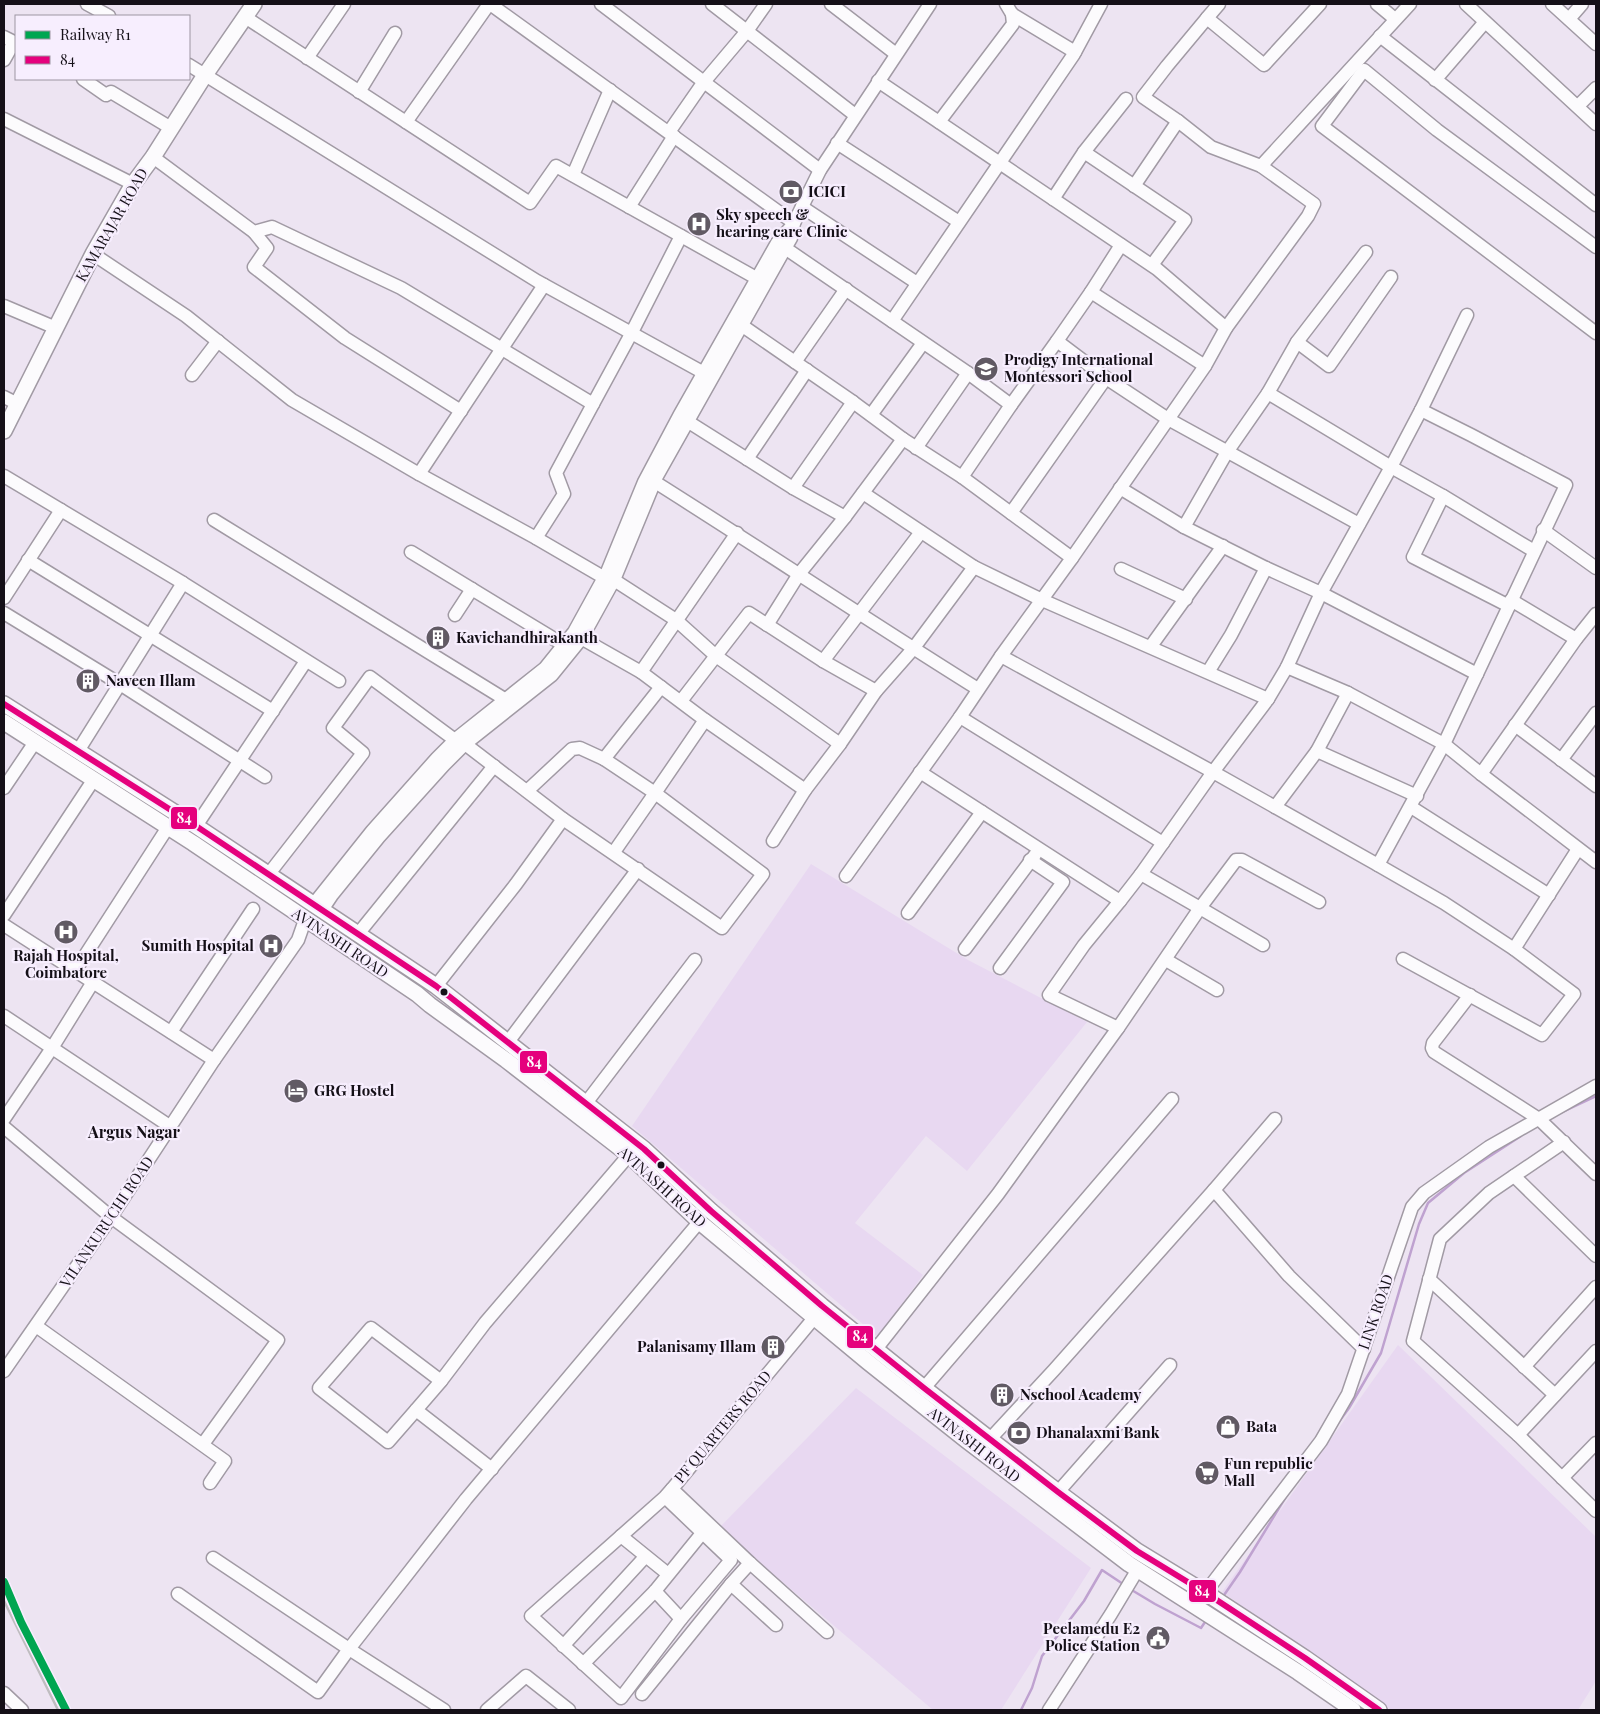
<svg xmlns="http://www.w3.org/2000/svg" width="1600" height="1714" font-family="'Playfair Display',serif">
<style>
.built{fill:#e8d8f1}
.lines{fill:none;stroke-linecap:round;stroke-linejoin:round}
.stream{stroke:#bfa2d0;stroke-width:2.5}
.minor-casing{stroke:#a19aa4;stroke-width:15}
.major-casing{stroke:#a19aa4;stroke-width:18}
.minor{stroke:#fcfbfd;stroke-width:12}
.major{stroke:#fcfbfd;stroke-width:15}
.rail{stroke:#bfbdc0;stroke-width:2.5}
.bus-1-casing{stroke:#f7eefe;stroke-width:10}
.bus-1{stroke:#e5007d;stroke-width:6}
.rail-1-casing{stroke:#f7eefe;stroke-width:11}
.rail-1{stroke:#00a651;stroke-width:8}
.bus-dot{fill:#151018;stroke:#f7eefe;stroke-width:2}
.labels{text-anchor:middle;stroke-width:4.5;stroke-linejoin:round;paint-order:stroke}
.poi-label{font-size:15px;font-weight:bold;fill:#151018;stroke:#f7eefe;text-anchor:start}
.street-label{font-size:15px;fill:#151018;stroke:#f7eefe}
.neighbourhood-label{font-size:16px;font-weight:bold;fill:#151018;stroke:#f7eefe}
.line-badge{stroke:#f7eefe;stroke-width:2}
.badge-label{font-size:14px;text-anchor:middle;font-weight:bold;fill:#fff}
</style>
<rect width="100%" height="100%" fill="#ede4f2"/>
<g class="built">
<path d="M811,864L968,960L1087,1022L967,1171L926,1136L855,1223L923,1275L878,1337L632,1126Z"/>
<path d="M1398,1345L1596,1537V1681L1578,1710H1391L1222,1592Z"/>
<path d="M856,1388L1091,1568L1001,1710H933L719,1528Z"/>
</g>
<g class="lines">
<g class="stream">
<path d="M1562,1112L1596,1096"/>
<path d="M1338,1423L1349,1408L1381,1353L1419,1224L1428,1203L1464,1173L1521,1136"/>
<path d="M1130,1589L1155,1604L1201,1628L1207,1619"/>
<path d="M1222,1598L1240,1572L1287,1495"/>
<path d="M1021,1710L1032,1688L1042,1656L1084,1601L1102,1570L1123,1584"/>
</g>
<defs>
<g id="minor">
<path d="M87,4L109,16"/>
<path d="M490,4L794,223"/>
<path d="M601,4L820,170"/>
<path d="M712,4L855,115"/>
<path d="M831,4L896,54"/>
<path d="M1219,4L1207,18L1264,65L1320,4"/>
<path d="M1377,4L1395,19"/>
<path d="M1466,4L1596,124"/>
<path d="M1552,4L1596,44"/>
<path d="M1012,14L1075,52"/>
<path d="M245,17L530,203L556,166L758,279"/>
<path d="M1569,19L1582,4"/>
<path d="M1380,36L1596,205"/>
<path d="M4,37L14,42L4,60"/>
<path d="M307,58L344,4"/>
<path d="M189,65L537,281L704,373"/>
<path d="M83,79L106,95L111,92L171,128"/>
<path d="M1435,80L1485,22"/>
<path d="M878,81L1157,269L1226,328L1205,366L1072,558"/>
<path d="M359,92L395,33"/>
<path d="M1126,99L1084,152L1185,220L1152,265"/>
<path d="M1578,106L1596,88"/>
<path d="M4,119L133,184"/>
<path d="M1178,121L1211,147L1261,166L1410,4"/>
<path d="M406,122L489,4"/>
<path d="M939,122L1013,24L1012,14L1006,4"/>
<path d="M669,132L703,83L747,31L766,4"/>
<path d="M837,143L959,222"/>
<path d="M153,157L254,232L272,227L401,288L593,404L631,334L681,236"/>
<path d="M573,175L610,90"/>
<path d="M1134,186L1178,121L1143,97L1167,66L1207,18"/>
<path d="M1053,199L1084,152"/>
<path d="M629,207L674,136"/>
<path d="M802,207L917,283"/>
<path d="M254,232L267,248L254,267L345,338L461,411"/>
<path d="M1596,247L1437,130L1364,70L1322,126L1596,333"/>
<path d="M785,248L968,373L1011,405L962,477"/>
<path d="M93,254L186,316L292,400L419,474L536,538L603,577L614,580L676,620L716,656L840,744"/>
<path d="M1091,292L1121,245"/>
<path d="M4,306L56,328"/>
<path d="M1467,315L1421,410L1391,467L1443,496L1413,557L1509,606"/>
<path d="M734,320L853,402L903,439L962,477L1072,558L1001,656L1213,772L1378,865L1444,744L1566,485L1471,435L1421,410"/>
<path d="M892,321L1074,54L1101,4"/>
<path d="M1226,328L1308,216L1314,204L1261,166"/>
<path d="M1057,341L1091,292L1205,366"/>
<path d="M1297,342L1329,366L1391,277"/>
<path d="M795,362L846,289"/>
<path d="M192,375L218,341"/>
<path d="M1268,393L1227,452L1184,527L1266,568L1321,593L1477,674"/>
<path d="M4,397L18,404"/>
<path d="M1011,405L1057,341L1106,378L1168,419L1359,524"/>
<path d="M871,415L923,343"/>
<path d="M687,421L793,488L845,517"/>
<path d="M916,448L968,373"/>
<path d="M747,459L807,370"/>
<path d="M419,474L544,285"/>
<path d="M4,476L183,583L339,681"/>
<path d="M655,482C763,550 869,621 978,689"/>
<path d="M793,488L853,402"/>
<path d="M1120,488L1184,527"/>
<path d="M863,493L974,567L1042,600L1268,699"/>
<path d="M1443,496L1534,551"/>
<path d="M1011,513L1106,378"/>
<path d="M214,520L506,700"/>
<path d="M1543,530L1596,568"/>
<path d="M536,538L564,494L556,473L593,404"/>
<path d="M411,552L564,645"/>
<path d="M28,560L273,711"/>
<path d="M1121,569L1186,599"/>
<path d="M4,598L61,510"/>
<path d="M1511,600L1576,639"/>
<path d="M4,613L120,684L265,777"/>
<path d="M455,615L472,589"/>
<path d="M767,625L799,574L845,517L903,439"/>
<path d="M581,638L641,672L705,720L805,790L840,744L876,691L913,649L974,567"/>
<path d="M1151,646L1223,546"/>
<path d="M1001,656L960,717L1163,843"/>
<path d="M823,661L921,532"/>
<path d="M1287,667L1321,593L1391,467L1268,393L1297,342L1366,252"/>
<path d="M641,672L737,533"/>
<path d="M1208,672L1231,635L1266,568"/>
<path d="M681,701L749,613L823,661L876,691"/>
<path d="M1515,725L1596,786"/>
<path d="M78,751L183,583"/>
<path d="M1317,751L1348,693"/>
<path d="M604,759L661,687"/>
<path d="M1561,760L1596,713"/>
<path d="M920,772L1120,901L1084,945L1049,995L1118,1028"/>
<path d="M1481,774L1576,639L1596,614"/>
<path d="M4,788L35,742"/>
<path d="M527,791L572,749L580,748L604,759L655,793L614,852"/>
<path d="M1275,807L1317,751L1417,796"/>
<path d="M1411,807L1549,895"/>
<path d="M196,826L306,661"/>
<path d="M773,841L805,790"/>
<path d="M1378,865L1444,903L1514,949L1578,849"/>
<path d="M268,875L363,753L333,728L370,677L455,740L465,744L563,819L722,928L763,874L655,793L705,720"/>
<path d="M846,876L960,717"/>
<path d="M1120,901L1141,874"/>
<path d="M313,905L372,831L437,758L457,738L545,668L574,632L607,572L644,482L679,416L777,243L791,227"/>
<path d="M322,910L332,895L379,837L444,765L465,744L552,675L582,638L614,580L657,476L791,238L794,223L820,170L930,4"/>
<path d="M908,913L982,812"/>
<path d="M4,915L94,779"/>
<path d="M4,925L214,1060"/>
<path d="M358,934L494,766"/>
<path d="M1263,945L1200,908L1236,860H1242L1319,902"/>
<path d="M965,949L1035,855"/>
<path d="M1403,959L1542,1035L1574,994L1514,949"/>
<path d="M1166,960L1217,990"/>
<path d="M1000,968L1063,882L1030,860"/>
<path d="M75,971L168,827"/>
<path d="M436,986L516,884L563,819"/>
<path d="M1470,995L1433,1043L1432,1048L1434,1052L1539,1119L1596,1174"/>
<path d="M4,1016L171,1127"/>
<path d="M171,1032L253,909"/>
<path d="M508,1042L638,869"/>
<path d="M586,1103L695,960"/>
<path d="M4,1119L52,1048L93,982"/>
<path d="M4,1127L111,1217L278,1340L203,1444"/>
<path d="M1564,1142L1489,1193L1440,1239L1413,1341L1518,1435L1596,1351"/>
<path d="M1514,1176L1596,1256"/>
<path d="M1214,1190L1289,1276L1364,1349"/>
<path d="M1429,1279L1555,1395"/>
<path d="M814,1318L672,1489L750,1563L827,1632"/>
<path d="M36,1326L225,1461L210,1483"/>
<path d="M876,1349L998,1194L1118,1028L1200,908L1141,874L1213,772L1268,699L1287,667L1348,693L1444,744L1481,774L1596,862"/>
<path d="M1524,1367L1596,1287"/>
<path d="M4,1371L111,1217L214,1060L298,940L305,920"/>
<path d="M924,1388L1172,1099"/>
<path d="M416,1410L388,1442L319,1388L371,1328L441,1381"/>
<path d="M1518,1435L1596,1511"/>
<path d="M990,1439L1054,1370L1214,1190L1275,1119"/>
<path d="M492,1469L416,1410L441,1381L485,1323L629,1155"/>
<path d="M1562,1478L1596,1443"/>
<path d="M1058,1492L1170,1365"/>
<path d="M665,1497L731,1560L681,1619L621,1698L531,1616L665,1497L672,1489"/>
<path d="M621,1536L668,1574"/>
<path d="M731,1584L776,1625"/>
<path d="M655,1591L681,1619"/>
<path d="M1205,1593L1321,1441L1348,1394L1412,1207L1424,1193L1489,1147L1596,1086"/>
<path d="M178,1594L318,1692L349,1649L213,1558"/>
<path d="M563,1646L645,1557"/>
<path d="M583,1664L655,1591L703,1532"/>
<path d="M4,1693L22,1710"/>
<path d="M642,1694L731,1584L750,1563"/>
<path d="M444,1710L349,1649L466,1499L700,1221"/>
<path d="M487,1710L526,1676L569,1710"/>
<path d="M1049,1710L1111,1614L1138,1569"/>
</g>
<g id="major">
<path d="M4,431L93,254L133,184L153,157L205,75L254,4"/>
<path d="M4,704L196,826L436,986L644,1149L711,1211L822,1306L924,1388L1058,1492L1137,1551L1209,1595L1305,1658L1379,1710"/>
<path d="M4,722L193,843L417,994L430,1005L506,1060L629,1155L702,1224L868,1362L966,1440L1129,1564L1298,1672L1353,1710"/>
</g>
</defs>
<use href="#minor" class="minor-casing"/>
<use href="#major" class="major-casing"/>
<use href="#minor" class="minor"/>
<use href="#major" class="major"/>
<path class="rail" d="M4,1601L58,1710"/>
<defs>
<path id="bus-1" d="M4,704L196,826L436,986L644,1149L711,1211L822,1306L924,1388L1058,1492L1137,1551L1209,1595L1305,1658L1379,1710"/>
</defs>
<use href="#bus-1" class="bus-1-casing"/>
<use href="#bus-1" class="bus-1"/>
<defs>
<path id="rail-1" d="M4,1582L21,1622L66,1710"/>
</defs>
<use href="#rail-1" class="rail-1-casing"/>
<use href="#rail-1" class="rail-1"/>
</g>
<defs>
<symbol id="bank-disc" viewBox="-11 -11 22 22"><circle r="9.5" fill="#615a64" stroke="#f7eefe"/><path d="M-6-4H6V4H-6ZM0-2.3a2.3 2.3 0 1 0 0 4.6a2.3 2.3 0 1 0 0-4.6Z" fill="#fff"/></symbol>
<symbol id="hospital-disc" viewBox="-11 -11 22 22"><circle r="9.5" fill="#615a64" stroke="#f7eefe"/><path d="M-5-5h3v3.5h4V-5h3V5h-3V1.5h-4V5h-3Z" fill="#fff"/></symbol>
<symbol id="school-disc" viewBox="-11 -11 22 22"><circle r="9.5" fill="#615a64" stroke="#f7eefe"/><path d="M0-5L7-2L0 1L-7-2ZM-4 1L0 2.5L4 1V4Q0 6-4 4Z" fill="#fff"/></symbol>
<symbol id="building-disc" viewBox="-11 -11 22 22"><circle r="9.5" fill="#615a64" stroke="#f7eefe"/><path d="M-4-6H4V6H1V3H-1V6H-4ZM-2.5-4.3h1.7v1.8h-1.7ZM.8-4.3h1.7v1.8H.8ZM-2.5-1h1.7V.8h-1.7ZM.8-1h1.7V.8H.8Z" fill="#fff"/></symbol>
<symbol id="hotel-disc" viewBox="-11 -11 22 22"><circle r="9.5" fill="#615a64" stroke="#f7eefe"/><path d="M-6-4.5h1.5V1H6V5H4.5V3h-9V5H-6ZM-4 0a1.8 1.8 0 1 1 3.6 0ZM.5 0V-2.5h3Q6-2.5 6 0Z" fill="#fff"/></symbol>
<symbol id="shop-disc" viewBox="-11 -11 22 22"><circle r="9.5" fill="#615a64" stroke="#f7eefe"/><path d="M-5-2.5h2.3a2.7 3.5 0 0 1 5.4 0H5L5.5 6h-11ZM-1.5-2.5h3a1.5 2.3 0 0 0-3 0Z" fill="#fff"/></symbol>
<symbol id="supermarket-disc" viewBox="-11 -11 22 22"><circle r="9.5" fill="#615a64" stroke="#f7eefe"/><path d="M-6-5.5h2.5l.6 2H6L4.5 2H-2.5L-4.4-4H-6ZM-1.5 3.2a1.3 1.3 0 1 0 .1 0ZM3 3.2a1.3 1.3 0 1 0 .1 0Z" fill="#fff"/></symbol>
<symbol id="civic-disc" viewBox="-11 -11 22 22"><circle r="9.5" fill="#615a64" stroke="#f7eefe"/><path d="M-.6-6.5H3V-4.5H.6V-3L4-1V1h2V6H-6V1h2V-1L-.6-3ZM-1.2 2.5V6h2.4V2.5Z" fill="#fff"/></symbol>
</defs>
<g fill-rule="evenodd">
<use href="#bank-disc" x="777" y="178" width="28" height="28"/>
<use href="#hospital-disc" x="685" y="210" width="28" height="28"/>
<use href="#school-disc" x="972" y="355" width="28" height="28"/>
<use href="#building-disc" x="424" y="624" width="28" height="28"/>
<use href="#building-disc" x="74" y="667" width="28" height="28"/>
<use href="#hospital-disc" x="52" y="918" width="28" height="28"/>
<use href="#hospital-disc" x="257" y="932" width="28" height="28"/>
<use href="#hotel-disc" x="282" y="1077" width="28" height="28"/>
<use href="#building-disc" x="759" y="1333" width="28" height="28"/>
<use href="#building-disc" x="988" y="1381" width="28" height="28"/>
<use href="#shop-disc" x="1214" y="1413" width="28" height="28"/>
<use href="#bank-disc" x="1005" y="1419" width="28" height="28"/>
<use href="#supermarket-disc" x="1193" y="1459" width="28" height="28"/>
<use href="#civic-disc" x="1144" y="1624" width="28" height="28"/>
</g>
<g class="bus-dot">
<circle cx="444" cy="992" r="4.5"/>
<circle cx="661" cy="1165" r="4.5"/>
</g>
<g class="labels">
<g class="poi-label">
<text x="808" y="197">ICICI</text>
<text x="716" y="220">Sky speech &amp;<tspan x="716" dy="17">hearing care Clinic</tspan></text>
<text x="1004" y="365">Prodigy International<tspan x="1004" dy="17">Montessori School</tspan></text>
<text x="456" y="643">Kavichandhirakanth</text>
<text x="106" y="686">Naveen Illam</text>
<text x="254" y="951" text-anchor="end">Sumith Hospital</text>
<text x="66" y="961" text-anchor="middle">Rajah Hospital,<tspan x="66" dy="17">Coimbatore</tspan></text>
<text x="314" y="1096">GRG Hostel</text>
<text x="756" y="1352" text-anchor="end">Palanisamy Illam</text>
<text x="1020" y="1400">Nschool Academy</text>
<text x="1246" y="1432">Bata</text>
<text x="1036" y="1438">Dhanalaxmi Bank</text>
<text x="1224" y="1469">Fun republic<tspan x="1224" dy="17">Mall</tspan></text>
<text x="1140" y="1634" text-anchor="end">Peelamedu E2<tspan x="1140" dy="17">Police Station</tspan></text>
</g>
<g class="street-label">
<text transform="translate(112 225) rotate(-60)" y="5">KAMARAJAR ROAD</text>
<text transform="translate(340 943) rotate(34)" y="5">AVINASHI ROAD</text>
<text transform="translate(662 1187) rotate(42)" y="5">AVINASHI ROAD</text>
<text transform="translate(107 1222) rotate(-56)" y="5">VILANKURUCHI ROAD</text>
<text transform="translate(1376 1312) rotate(-71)" y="5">LINK ROAD</text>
<text transform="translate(723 1427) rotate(-50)" y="5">PF QUARTERS ROAD</text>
<text transform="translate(974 1445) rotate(38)" y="5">AVINASHI ROAD</text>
</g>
<g class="neighbourhood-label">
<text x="134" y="1138">Argus Nagar</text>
</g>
</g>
<g class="line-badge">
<rect x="170" y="806" width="28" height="24" rx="5" fill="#e5007d"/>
<rect x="519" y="1050" width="29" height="24" rx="5" fill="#e5007d"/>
<rect x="846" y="1325" width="28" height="24" rx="5" fill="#e5007d"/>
<rect x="1188" y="1579" width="29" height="24" rx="5" fill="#e5007d"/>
</g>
<g class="badge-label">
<text x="184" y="823">84</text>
<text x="534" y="1067">84</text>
<text x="860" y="1341">84</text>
<text x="1202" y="1596">84</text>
</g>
<rect width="1600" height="1714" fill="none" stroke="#151018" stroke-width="10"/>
<rect x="15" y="15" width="175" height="65" fill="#f7eefe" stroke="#9d95a2"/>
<rect x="25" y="31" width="25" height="8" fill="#00a651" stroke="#9d95a2"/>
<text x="60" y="40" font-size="15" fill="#151018">Railway R1</text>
<rect x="25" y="56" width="25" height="8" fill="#e5007d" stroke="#9d95a2"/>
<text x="60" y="65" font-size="15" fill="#151018">84</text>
</svg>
